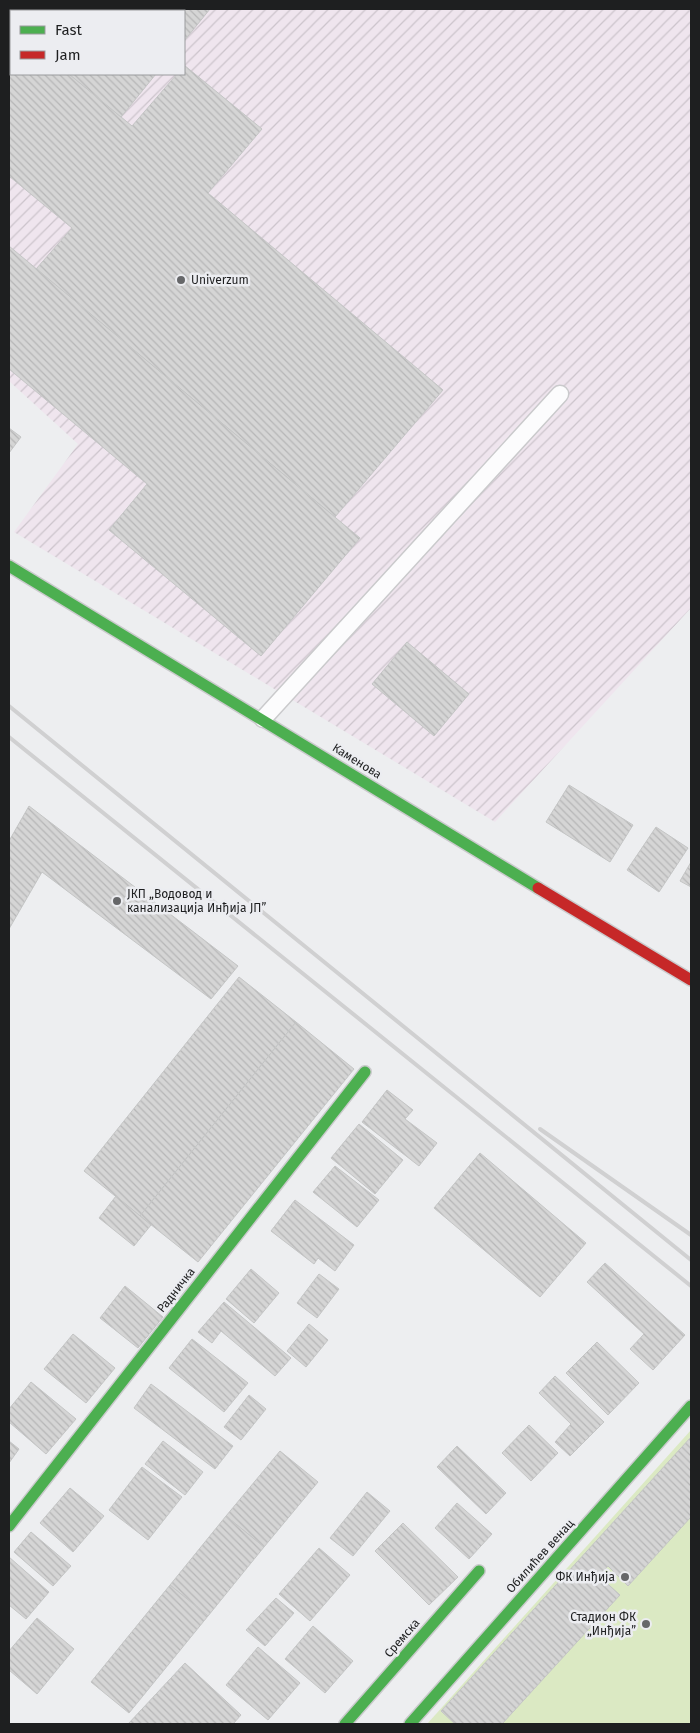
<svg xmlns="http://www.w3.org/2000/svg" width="700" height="1733" font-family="'Fira Sans',sans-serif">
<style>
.industrial{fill:url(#industrial-furrows);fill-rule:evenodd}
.pitch{fill:#dbe9c3}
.building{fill:url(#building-back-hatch);stroke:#c4c5c5}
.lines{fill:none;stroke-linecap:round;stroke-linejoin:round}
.lane-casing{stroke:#cacacc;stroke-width:19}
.fast-casing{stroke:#cacacc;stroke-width:14}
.jam-casing{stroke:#cacacc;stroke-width:14}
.lane{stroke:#fcfcfd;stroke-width:16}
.fast{stroke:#4caf50;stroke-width:11}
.jam{stroke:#c62828;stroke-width:11}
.rail{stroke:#d0d0d1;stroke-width:4}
.poi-dot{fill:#666769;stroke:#ecedf1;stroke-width:2}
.labels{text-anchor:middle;stroke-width:5;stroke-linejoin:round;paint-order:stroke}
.poi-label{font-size:12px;fill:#1e1f20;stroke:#ecedf1;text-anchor:start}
.street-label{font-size:12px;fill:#1e1f20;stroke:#ecedf1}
</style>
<defs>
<pattern id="industrial-furrows" width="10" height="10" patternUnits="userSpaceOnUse" patternTransform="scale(1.25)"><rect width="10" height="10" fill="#efe5ee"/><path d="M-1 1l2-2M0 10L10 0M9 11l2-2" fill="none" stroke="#ccc4cc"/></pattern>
<pattern id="building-back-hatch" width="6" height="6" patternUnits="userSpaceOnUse" patternTransform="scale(1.25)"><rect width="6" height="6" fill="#d5d5d5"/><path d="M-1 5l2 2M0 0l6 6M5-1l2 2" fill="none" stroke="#b6b6b7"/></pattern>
</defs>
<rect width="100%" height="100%" fill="#edeef0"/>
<path class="industrial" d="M9,9H691V608L495,822L14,532L78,444L9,381ZM11,11H184V74H11Z"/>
<path class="pitch" d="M691,1430V1724H427Z"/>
<g class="building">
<path d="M45,9H210L184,41V11H48Z"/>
<path d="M9,24L11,26V74H69L132,126L177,74H184V65L262,129L208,193L443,390L335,517L36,269L72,228L9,176Z"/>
<path d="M69,74H156L121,117Z"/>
<path d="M9,246L360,538L261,656L109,530L147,484L9,369Z"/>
<path d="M9,428L21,437L9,453Z"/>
<path d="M407,642L469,694L434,736L372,684Z"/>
<path d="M569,785L633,825L610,862L546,822Z"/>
<path d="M29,806L238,966L211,999L42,872L9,929V841Z"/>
<path d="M656,827L688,848L659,892L627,870Z"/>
<path d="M691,862V887L680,881Z"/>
<path d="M239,977L296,1022L140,1216L84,1171Z"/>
<path d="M296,1022L354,1069L198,1262L140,1216Z"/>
<path d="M387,1090L413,1110L405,1119L437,1143L419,1166L362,1122Z"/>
<path d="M359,1124L403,1160L375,1194L331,1158Z"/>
<path d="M480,1153L586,1243L540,1297L434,1208Z"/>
<path d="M335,1166L379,1200L357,1227L313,1192Z"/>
<path d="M116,1196L151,1225L134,1246L99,1218Z"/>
<path d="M295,1200L354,1245L335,1271L318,1258L314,1264L271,1231Z"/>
<path d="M605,1263L685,1335L653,1370L630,1349L644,1334L587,1282Z"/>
<path d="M251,1269L279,1293L254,1323L226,1299Z"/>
<path d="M319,1274L339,1289L317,1318L297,1303Z"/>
<path d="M125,1286L163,1317L138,1348L100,1318Z"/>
<path d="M224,1302L291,1358L275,1376L221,1331L212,1343L198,1332Z"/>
<path d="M309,1324L328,1340L306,1367L287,1351Z"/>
<path d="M73,1334L115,1368L86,1403L44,1369Z"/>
<path d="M192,1339L248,1383L224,1412L169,1368Z"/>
<path d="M597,1342L639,1383L608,1415L566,1373Z"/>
<path d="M555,1376L604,1422L570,1456L555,1442L571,1424L539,1393Z"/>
<path d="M31,1382L76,1419L46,1454L9,1422V1409Z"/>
<path d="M151,1384L233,1446L215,1469L134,1408Z"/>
<path d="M249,1395L266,1409L241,1440L224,1427Z"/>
<path d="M529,1425L558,1453L531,1481L502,1453Z"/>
<path d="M691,1437V1517L628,1586L608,1566L599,1576L620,1595L502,1724H455L441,1711Z"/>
<path d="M9,1441L19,1449L9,1463Z"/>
<path d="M163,1441L203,1472L185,1495L145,1464Z"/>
<path d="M457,1446L506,1493L486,1514L437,1467Z"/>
<path d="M280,1451L318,1482L264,1547L226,1516Z"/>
<path d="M142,1467L182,1497L148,1540L109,1510Z"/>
<path d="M70,1488L104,1516L73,1552L40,1523Z"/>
<path d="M367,1492L390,1511L353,1556L330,1538Z"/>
<path d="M457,1503L492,1534L469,1559L435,1528Z"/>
<path d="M226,1516L264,1547L208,1616L170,1585Z"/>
<path d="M403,1523L458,1577L429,1605L375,1551Z"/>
<path d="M31,1532L71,1566L53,1586L14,1552Z"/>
<path d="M319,1548L350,1575L310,1621L279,1594Z"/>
<path d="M9,1557L49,1592L26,1619L9,1605Z"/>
<path d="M170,1585L208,1616L129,1713L91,1682Z"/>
<path d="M276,1598L294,1613L265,1646L246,1630Z"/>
<path d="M37,1618L74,1649L37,1694L9,1670V1651Z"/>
<path d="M313,1626L353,1661L325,1693L285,1659Z"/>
<path d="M258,1647L300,1683L268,1720L226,1685Z"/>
<path d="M185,1663L241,1715L233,1724H128Z"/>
</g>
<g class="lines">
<defs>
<path id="lane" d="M263,719L560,394"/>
<g id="fast">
<path d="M9,566L538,888"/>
<path d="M9,1526L365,1072"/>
<path d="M345,1724L479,1571"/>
<path d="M410,1724L691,1406"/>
</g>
<path id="jam" d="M538,888L691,980"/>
</defs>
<use href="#lane" class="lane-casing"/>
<use href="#fast" class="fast-casing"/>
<use href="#jam" class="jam-casing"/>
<use href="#lane" class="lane"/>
<use href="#fast" class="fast"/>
<use href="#jam" class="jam"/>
<g class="rail">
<path d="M9,706L691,1260"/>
<path d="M9,737L691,1286"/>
<path d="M540,1129L691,1235"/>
</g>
</g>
<g class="poi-dot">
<circle cx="181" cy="280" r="5"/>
<circle cx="117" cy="901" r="5"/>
<circle cx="625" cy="1577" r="5"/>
<circle cx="646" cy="1624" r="5"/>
</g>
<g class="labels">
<g class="poi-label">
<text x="191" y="284">Univerzum</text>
<text x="127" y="898">ЈКП „Водовод и<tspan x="127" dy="14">канализација Инђија ЈП”</tspan></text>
<text x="615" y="1581" text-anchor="end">ФК Инђија</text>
<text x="636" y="1621" text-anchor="end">Стадион ФК<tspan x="636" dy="14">„Инђија”</tspan></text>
</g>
<g class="street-label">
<text transform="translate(357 761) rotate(32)" y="4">Каменова</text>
<text transform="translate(176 1290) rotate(-52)" y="4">Радничка</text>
<text transform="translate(540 1556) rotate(-48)" y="4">Обилићев венац</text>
<text transform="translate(402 1638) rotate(-49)" y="4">Сремска</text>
</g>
</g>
<rect width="700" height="1733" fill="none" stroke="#1e1f20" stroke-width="20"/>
<rect x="10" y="10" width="175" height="65" fill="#ecedf1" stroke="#9a9b9d"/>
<rect x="20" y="26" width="25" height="8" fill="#4caf50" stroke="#9a9b9d"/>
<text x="55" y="35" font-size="15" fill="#1e1f20">Fast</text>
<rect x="20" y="51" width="25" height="8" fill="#c62828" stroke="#9a9b9d"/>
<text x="55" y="60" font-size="15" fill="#1e1f20">Jam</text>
</svg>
